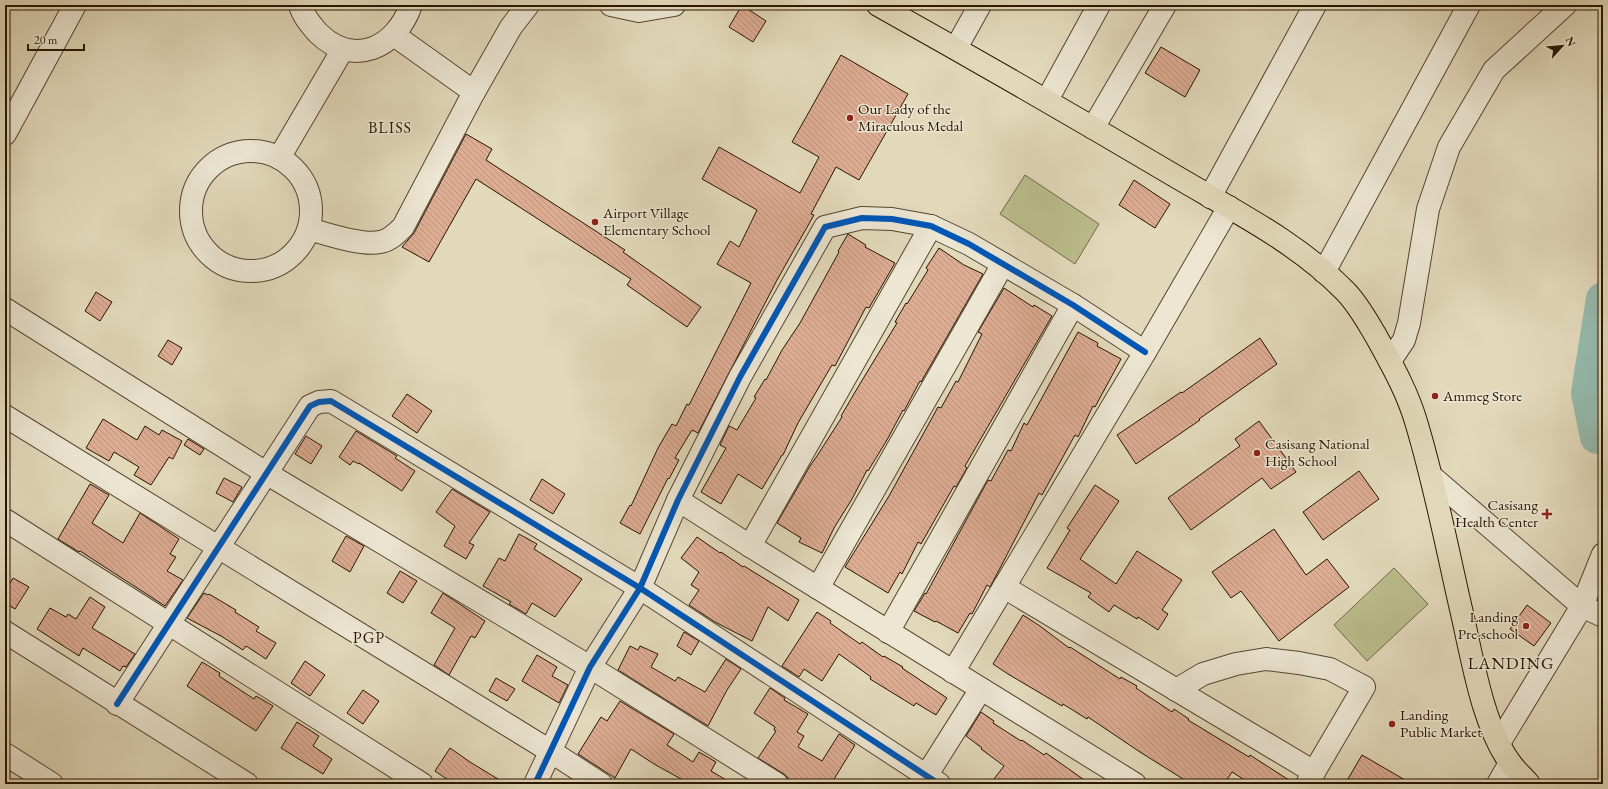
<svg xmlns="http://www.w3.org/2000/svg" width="1608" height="789" font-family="'EB Garamond',serif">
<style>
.pitch{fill:#babd8b;stroke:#716946}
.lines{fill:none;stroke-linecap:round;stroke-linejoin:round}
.river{stroke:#95baad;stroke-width:34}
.building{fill:url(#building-back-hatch);stroke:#281501}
.minor-casing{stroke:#564630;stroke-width:24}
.major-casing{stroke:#281501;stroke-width:24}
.minor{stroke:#ece6d3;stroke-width:22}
.major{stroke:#e2d9bb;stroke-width:22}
.cycleway-casing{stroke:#ece6d3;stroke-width:8}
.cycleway{stroke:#0057b8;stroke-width:6}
.poi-dot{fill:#8f2418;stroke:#ece6d3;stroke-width:1.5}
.labels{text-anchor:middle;stroke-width:3;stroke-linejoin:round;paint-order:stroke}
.poi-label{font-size:15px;fill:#281501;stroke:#ece6d3;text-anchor:start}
.neighbourhood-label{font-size:16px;letter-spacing:1px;fill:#281501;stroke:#ece6d3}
.quarter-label{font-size:17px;letter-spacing:1px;fill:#281501;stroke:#ece6d3}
</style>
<defs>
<pattern id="building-back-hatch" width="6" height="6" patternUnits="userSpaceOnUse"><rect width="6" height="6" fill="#dcac93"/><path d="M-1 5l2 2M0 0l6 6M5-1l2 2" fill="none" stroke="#bd937d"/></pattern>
</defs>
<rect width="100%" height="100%" fill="#e2d9bb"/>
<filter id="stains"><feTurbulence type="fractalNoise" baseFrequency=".005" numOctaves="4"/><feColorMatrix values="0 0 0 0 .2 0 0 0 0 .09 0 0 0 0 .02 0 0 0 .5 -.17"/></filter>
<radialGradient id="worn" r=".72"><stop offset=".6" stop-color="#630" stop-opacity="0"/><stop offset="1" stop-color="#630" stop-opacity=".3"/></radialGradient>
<g class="pitch">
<path d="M1025,175L1099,224L1075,264L1000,214Z"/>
<path d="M1394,568L1428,604L1367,661L1334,625Z"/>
</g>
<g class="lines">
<path class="river" d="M1603,299L1588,393L1597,437L1603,436"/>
</g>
<g class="building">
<path d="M742,5L766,21L753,42L729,27Z"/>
<path d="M1161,47L1200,70L1185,97L1145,73Z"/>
<path d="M841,55L908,94L859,180L836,167L811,214L814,215L777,280L698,433L692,430L675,458L679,460L669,479L668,478L640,534L620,523L630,505L631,506L658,448L672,424L676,426L687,404L689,405L751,283L717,264L730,241L739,247L757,210L702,179L719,147L800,193L819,157L792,142Z"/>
<path d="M466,134L492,149L486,160L625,250L623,252L701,307L687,327L627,285L631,279L476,179L429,262L402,247L414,233Z"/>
<path d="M1134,180L1170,204L1155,228L1119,205Z"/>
<path d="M848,234L866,245L865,247L895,263L869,308L866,307L835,366L832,365L812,399L798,423L783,455H782L762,489L738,474L721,504L701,492L726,448L720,445L729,426L737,430L756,398L754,397L765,379L766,380L782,350L800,323L839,252L838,251Z"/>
<path d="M939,248L964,265L983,274L921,382L920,381L904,411L903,410L887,440L868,471L867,470L852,499L834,528L822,553L799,542L801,538L777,523L810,466L817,456L842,417L841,416L861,382L897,323L895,322L906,303L907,304L928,270L926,268Z"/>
<path d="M1004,288L1033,307L1034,305L1052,316L965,466L967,468L956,487L954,486L921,544L918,542L902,574L900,572L888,593L845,567L889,496L938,407L941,408L956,381L958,382L982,334L978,332Z"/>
<path d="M96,292L112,302L100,321L85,311Z"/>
<path d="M1078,332L1098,343L1097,346L1121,359L1095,407L1093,406L1078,437L1075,435L1042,495L1039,493L998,572L990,587L987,585L972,614L970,613L958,633L936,621L935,622L914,611L925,593L926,594L988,480L991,481L1008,450L1011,451L1024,423L1027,425Z"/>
<path d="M1260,338L1277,364L1199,419L1200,420L1136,464L1117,435L1181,392L1182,393Z"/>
<path d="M168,340L182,348L172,365L158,356Z"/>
<path d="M407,394L432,411L417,433L392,416Z"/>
<path d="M103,419L137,440L145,426L159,435L162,430L182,441L173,459L169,457L151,485L134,475L139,467L114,452L109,461L86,448Z"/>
<path d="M1259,421L1296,472L1271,489L1262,478L1191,530L1168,498L1240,446L1235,439Z"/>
<path d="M356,431L397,456L395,458L415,471L402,491L359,463V464L353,461L350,465L339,457Z"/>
<path d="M306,436L322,446L311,464L295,454Z"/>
<path d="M188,439L204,449L200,455L184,445Z"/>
<path d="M1359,471L1379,499L1323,540L1303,512Z"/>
<path d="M224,478L242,487L233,502L216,493Z"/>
<path d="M542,479L565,494L553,514L530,500Z"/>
<path d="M90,484L109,495L92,523L123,543L140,513L179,539L170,554L176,557L167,571L183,580L165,606L80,551L79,552L58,539Z"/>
<path d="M1095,485L1119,501L1080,559L1116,584L1137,551L1182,580L1162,610L1168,614L1158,630L1138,617L1137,619L1114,605L1109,612L1088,597L1091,593L1047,568L1070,530L1067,528Z"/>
<path d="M452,489L490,512L469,543L474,545L466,559L444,546L455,526L436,512Z"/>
<path d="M1274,529L1306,575L1327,559L1349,587L1279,641L1241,591L1231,598L1212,572Z"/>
<path d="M519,534L537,544L534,549L582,579L555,617L532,603L526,614L509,604L511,602L483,586L499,558L505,561Z"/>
<path d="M346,536L364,546L350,572L332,561Z"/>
<path d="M697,537L720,553L721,552L743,567L744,566L799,600L788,621L768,607L752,641L715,622L689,605L699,590L691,585L699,572L681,558Z"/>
<path d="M400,571L417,581L403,603L387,593Z"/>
<path d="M13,578L29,587L15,609L5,603V592Z"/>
<path d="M204,593L208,595L209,594L236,610L235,612L259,627L256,631L276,643L266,659L246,646L243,650L221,636L187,618Z"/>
<path d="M443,593L485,621L475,638L471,636L449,675L434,665L455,628L431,613Z"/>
<path d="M90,597L105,607L92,628L135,654L126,667L123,666L120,671L83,648L79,656L37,629L50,608L66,617L68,614L76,619Z"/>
<path d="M1527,605L1551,623L1534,646L1510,629Z"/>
<path d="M817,612L831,621L830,623L860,644L862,642L883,657L884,656L903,667L902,668L947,698L936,715L916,703L914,706L870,679L871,677L839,654L822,681L804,669L799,677L782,666Z"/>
<path d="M1023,615L1040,626L1069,648L1070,647L1120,679L1121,677L1137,686L1136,688L1172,712L1174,709L1189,719L1188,720L1249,757L1250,755L1295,784H1251L1232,772L1224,784H1191L1140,752L1088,717L1087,719L1063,704L1062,706L1008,674L993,664Z"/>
<path d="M684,632L699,641L691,655L677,646Z"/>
<path d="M630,646L638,650L640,646L658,654L651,667L675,681L678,677L705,692L726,659L741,669L727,690L708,726L618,670Z"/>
<path d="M537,655L557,667L552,676L568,685L559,703L522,681Z"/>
<path d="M305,661L325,675L310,696L291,683Z"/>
<path d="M202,662L220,673L219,676L254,699L256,696L273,706L256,731L187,686Z"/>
<path d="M496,678L515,689L507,701L489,691Z"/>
<path d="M770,688L785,698L784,700L808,714L797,732L804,736L798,747L822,761L839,734L855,745L831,784H789L788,778L784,774L758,758L776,731L774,730L775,727L754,713Z"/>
<path d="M363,690L379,701L363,724L347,713Z"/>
<path d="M620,701L674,734L667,745L693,762L699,752L716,762L711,771L733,784H690L654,764L631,749L615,778L578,754L601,717L607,721Z"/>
<path d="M981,712L994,721L993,723L1021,741L1022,740L1044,755L1046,753L1090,784H990L1004,766L981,749L982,748L966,736Z"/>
<path d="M297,722L319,736L313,746L332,759L323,774L281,748Z"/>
<path d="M450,748L470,762L506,784H454L435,771Z"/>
<path d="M1362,755L1412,784H1345Z"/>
</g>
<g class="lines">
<defs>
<g id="minor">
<path d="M300,5C303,16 311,25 318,33C354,68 396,48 411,5"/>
<path d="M611,5L639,11L674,5"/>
<path d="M394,35L474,92"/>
<path d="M956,48L980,5"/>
<path d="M1047,100L1099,5"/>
<path d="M1093,128L1165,5"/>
<path d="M5,134L75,5"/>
<circle cx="251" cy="211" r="60"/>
<path d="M279,158L343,49"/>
<path d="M1210,197L1315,5"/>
<path d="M309,229C327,234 362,246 380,242C389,241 397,233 403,227L474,92L511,27L528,5"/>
<path d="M1324,272L1469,5"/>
<path d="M5,309L266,473L590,667L777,784"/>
<path d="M1390,361L1404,340L1409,323L1428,209L1449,147L1494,70L1565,5"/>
<path d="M5,416L550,751L601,784"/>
<path d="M1431,476L1582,606L1603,616"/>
<path d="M678,500L750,546L1135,784"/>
<path d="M5,520L422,784"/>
<path d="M750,546L931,226"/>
<path d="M1004,587L1314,772"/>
<path d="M818,588L1003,264"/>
<path d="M5,632L247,784"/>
<path d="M888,632L1073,305"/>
<path d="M953,672L1145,352L1229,207"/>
<path d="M1176,690L1203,674L1236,664L1266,659L1299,663L1330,669L1364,687L1307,784"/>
<path d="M117,704L310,406L319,402L331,401L640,588L939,784"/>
<path d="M1499,743L1582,606L1603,554"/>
<path d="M5,754L52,784"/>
<path d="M535,784L590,667L640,588L678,500L740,377L825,227L862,218L892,219L931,226L969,244L1073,305L1145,352"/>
<path d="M921,784L981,689"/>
<path d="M1498,784L1510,763"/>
</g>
<path id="major" d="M878,5C978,61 1077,118 1175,176C1234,211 1297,242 1345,291C1358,304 1367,321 1376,336C1392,365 1408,393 1417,425C1435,485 1447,548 1461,609C1472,656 1482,725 1511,764C1516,771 1523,777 1529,784"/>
</defs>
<use href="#minor" class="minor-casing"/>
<use href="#major" class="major-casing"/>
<use href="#minor" class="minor"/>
<use href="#major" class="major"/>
<defs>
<g id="cycleway">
<path d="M117,704L310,406L319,402L331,401L640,588L939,784"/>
<path d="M535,784L590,667L640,588L678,500L740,377L825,227L862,218L892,219L931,226L969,244L1073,305L1145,352"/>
</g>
</defs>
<use href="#cycleway" class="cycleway-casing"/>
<use href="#cycleway" class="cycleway"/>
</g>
<g class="poi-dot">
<circle cx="850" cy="118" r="4"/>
<circle cx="595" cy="222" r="4"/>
<circle cx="1435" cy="396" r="4"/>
<circle cx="1257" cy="453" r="4"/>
<path d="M1545 508h4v4h4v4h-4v4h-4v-4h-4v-4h4z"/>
<circle cx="1526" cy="626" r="4"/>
<circle cx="1392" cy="724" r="4"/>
</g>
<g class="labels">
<g class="poi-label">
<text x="858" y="114">Our Lady of the<tspan x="858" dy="17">Miraculous Medal</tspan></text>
<text x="603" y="218">Airport Village<tspan x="603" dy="17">Elementary School</tspan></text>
<text x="1443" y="401">Ammeg Store</text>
<text x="1265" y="449">Casisang National<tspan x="1265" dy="17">High School</tspan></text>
<text x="1538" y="510" text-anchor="end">Casisang<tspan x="1538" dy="17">Health Center</tspan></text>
<text x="1518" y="622" text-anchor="end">Landing<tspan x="1518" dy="17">Pre-school</tspan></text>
<text x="1400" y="720">Landing<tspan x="1400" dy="17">Public Market</tspan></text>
</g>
<g class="neighbourhood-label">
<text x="390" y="133">BLISS</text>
<text x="369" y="643">PGP</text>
</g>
<g class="quarter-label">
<text x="1511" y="669">LANDING</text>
</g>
</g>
<rect width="1608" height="789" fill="none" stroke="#e2d9bb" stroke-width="20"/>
<rect x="6" y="6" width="1596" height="777" fill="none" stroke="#281501" stroke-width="2"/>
<rect x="10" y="10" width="1588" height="769" fill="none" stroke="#281501"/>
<g transform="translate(1562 46) rotate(63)" stroke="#ece6d3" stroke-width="3" paint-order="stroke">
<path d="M0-3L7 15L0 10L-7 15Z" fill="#281501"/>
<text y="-6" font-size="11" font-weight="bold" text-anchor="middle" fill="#281501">N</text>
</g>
<path d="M28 44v6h56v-6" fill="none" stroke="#281501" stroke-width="2"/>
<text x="34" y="44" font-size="12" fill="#281501" stroke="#ece6d3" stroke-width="3" paint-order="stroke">20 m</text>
<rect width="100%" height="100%" filter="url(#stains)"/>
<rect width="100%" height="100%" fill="url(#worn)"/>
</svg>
